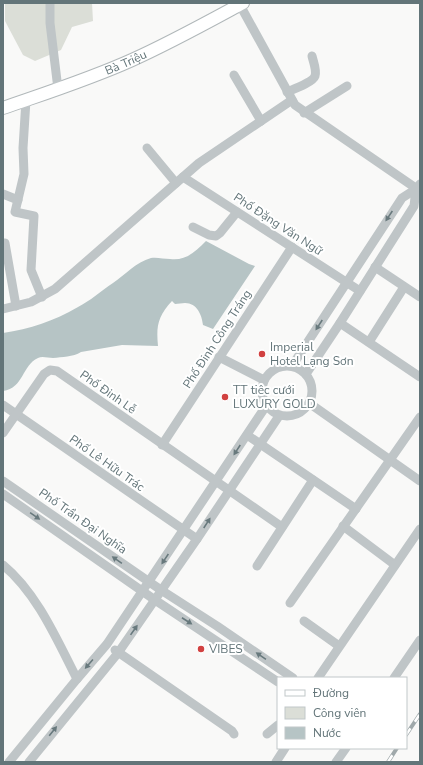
<svg xmlns="http://www.w3.org/2000/svg" width="423" height="765" font-family="'Nunito Sans',sans-serif">
<style>
.green{fill:#dbded7}
.water{fill:#b6c4c5}
.lines{fill:none;stroke-linecap:round;stroke-linejoin:round}
.major-casing{stroke:#b1b8ba;stroke-width:14}
.minor{stroke:#bfc5c7;stroke-width:9}
.major{stroke:#fff;stroke-width:12}
.rail-casing{stroke:#a0a9ab;stroke-width:4}
.rail{stroke:#fff;stroke-width:2.5;stroke-dasharray:8;stroke-linecap:butt}
.oneway{fill:#68797d}
.poi-dot{fill:#d14140;stroke:#fff;stroke-width:1.5}
.labels{text-anchor:middle;stroke-width:4;stroke-linejoin:round;paint-order:stroke}
.street-label{font-size:12px;fill:#637579;stroke:#fff}
.poi-label{font-size:12px;fill:#637579;stroke:#fff;text-anchor:start}
</style>
<rect width="100%" height="100%" fill="#f9f9f8"/>
<path class="green" d="M5,3H92L93,21L72,27L61,50L35,61L23,55L5,21Z"/>
<path class="water" d="M206,241L249,264L255,266L213,329L203,325C202,315 197,303 185,303C182,303 178,304 175,304L172,301C158,316 156,326 158,346L122,345L81,352C73,357 62,357 53,358C48,358 42,356 38,358C22,365 24,388 3,391V333C30,329 54,321 78,307C90,301 101,291 113,283C125,275 136,262 151,258C157,257 164,259 170,259C186,261 195,252 206,241Z"/>
<g class="lines">
<defs>
<g id="major">
<path id="s1" d="M3,108C46,93 90,79 132,60C170,43 206,23 243,3"/>
</g>
</defs>
<use href="#major" class="major-casing"/>
<g class="minor">
<path d="M50,3V23L58,89"/>
<path d="M240,5L295,105L420,191"/>
<path d="M234,75L261,121"/>
<path d="M287,92C294,89 313,82 315,76C317,70 313,61 312,56"/>
<path d="M26,100L23,148L24,174L15,212L34,216L31,270L42,297"/>
<path d="M304,113L347,86"/>
<path d="M147,148L176,183"/>
<path d="M183,177L360,291"/>
<path d="M3,194L18,200"/>
<path d="M193,227L209,235L216,236L220,233L237,212"/>
<path d="M5,243L16,306"/>
<path d="M375,267L420,297"/>
<path d="M3,309L31,302L55,289L199,163L292,100"/>
<path d="M340,323L420,377"/>
<path d="M369,342L404,287"/>
<path d="M219,357L264,380"/>
<circle cx="287" cy="391" r="25"/>
<path d="M292,366L402,198L416,189"/>
<path d="M306,374L340,323L414,206L416,189L420,184"/>
<path d="M309,403L420,481"/>
<path d="M3,405L197,539"/>
<path d="M3,433L44,374L50,370L57,371L282,527"/>
<path d="M247,435L356,509"/>
<path d="M162,445L292,247"/>
<path d="M3,481L161,590L217,626L293,678"/>
<path d="M3,494L155,600L278,682"/>
<path d="M343,526L395,565"/>
<path d="M3,565C37,593 57,640 77,679"/>
<path d="M257,566L313,480"/>
<path d="M290,603L420,417"/>
<path d="M304,621L339,646"/>
<path d="M115,650L232,731L234,734"/>
<path d="M318,678L420,529"/>
<path d="M394,678L420,640"/>
<path d="M267,734L278,725"/>
<path d="M9,762L77,679L107,644L266,406"/>
<path d="M29,762L118,653L197,539L279,416"/>
<path d="M276,762L285,748"/>
<path d="M336,762L346,748"/>
</g>
<use href="#major" class="major"/>
<defs>
<g id="rail">
<path d="M406,735L420,714"/>
<path d="M388,762L397,748"/>
</g>
</defs>
<use href="#rail" class="rail-casing"/>
<use href="#rail" class="rail"/>
</g>
<defs><path id="oneway-solid" d="M-6-.8H1V-3.2L6.5 0L1 3.2V.8H-6Z"/></defs>
<g class="oneway">
<use href="#oneway-solid" transform="translate(389 216) rotate(124)"/>
<use href="#oneway-solid" transform="translate(319 325) rotate(123)"/>
<use href="#oneway-solid" transform="translate(237 450) rotate(123)"/>
<use href="#oneway-solid" transform="translate(35 516) rotate(35)"/>
<use href="#oneway-solid" transform="translate(207 523) rotate(-57)"/>
<use href="#oneway-solid" transform="translate(165 559) rotate(124)"/>
<use href="#oneway-solid" transform="translate(117 560) rotate(-145)"/>
<use href="#oneway-solid" transform="translate(187 621) rotate(33)"/>
<use href="#oneway-solid" transform="translate(134 630) rotate(-55)"/>
<use href="#oneway-solid" transform="translate(261 656) rotate(-146)"/>
<use href="#oneway-solid" transform="translate(89 664) rotate(131)"/>
<use href="#oneway-solid" transform="translate(53 731) rotate(-51)"/>
</g>
<g class="poi-dot">
<circle cx="262" cy="354" r="4"/>
<circle cx="225" cy="397" r="4"/>
<circle cx="201" cy="649" r="4"/>
</g>
<g class="labels">
<g class="street-label">
<text dy="4" stroke="none"><textPath href="#s1" startOffset="131">Bà Triệu</textPath></text>
<text transform="translate(278 224) rotate(33)" y="4">Phố Đặng Văn Ngữ</text>
<text transform="translate(217 339) rotate(-57)" y="4">Phố Đinh Công Tráng</text>
<text transform="translate(108 392) rotate(35)" y="4">Phố Đinh Lễ</text>
<text transform="translate(107 463) rotate(35)" y="4">Phố Lê Hữu Trác</text>
<text transform="translate(83 521) rotate(35)" y="4">Phố Trần Đại Nghĩa</text>
</g>
<g class="poi-label">
<text x="270" y="351">Imperial<tspan x="270" dy="14">Hotel Lạng Sơn</tspan></text>
<text x="233" y="394">TT tiêc cưới<tspan x="233" dy="14">LUXURY GOLD</tspan></text>
<text x="209" y="653">VIBES</text>
</g>
</g>
<rect width="423" height="765" fill="none" stroke="#637579" stroke-width="8"/>
<rect x="277" y="677" width="130" height="72" fill="#ffffff" stroke="#c1c8c9"/>
<rect x="285" y="690" width="20" height="6" fill="#ffffff" stroke="#c1c8c9"/>
<text x="313" y="697" font-size="12" fill="#637579">Đường</text>
<rect x="285" y="707" width="20" height="12" fill="#dbded7" stroke="#c1c8c9"/>
<text x="313" y="717" font-size="12" fill="#637579">Công viên</text>
<rect x="285" y="727" width="20" height="12" fill="#b6c4c5" stroke="#c1c8c9"/>
<text x="313" y="737" font-size="12" fill="#637579">Nước</text>
</svg>
